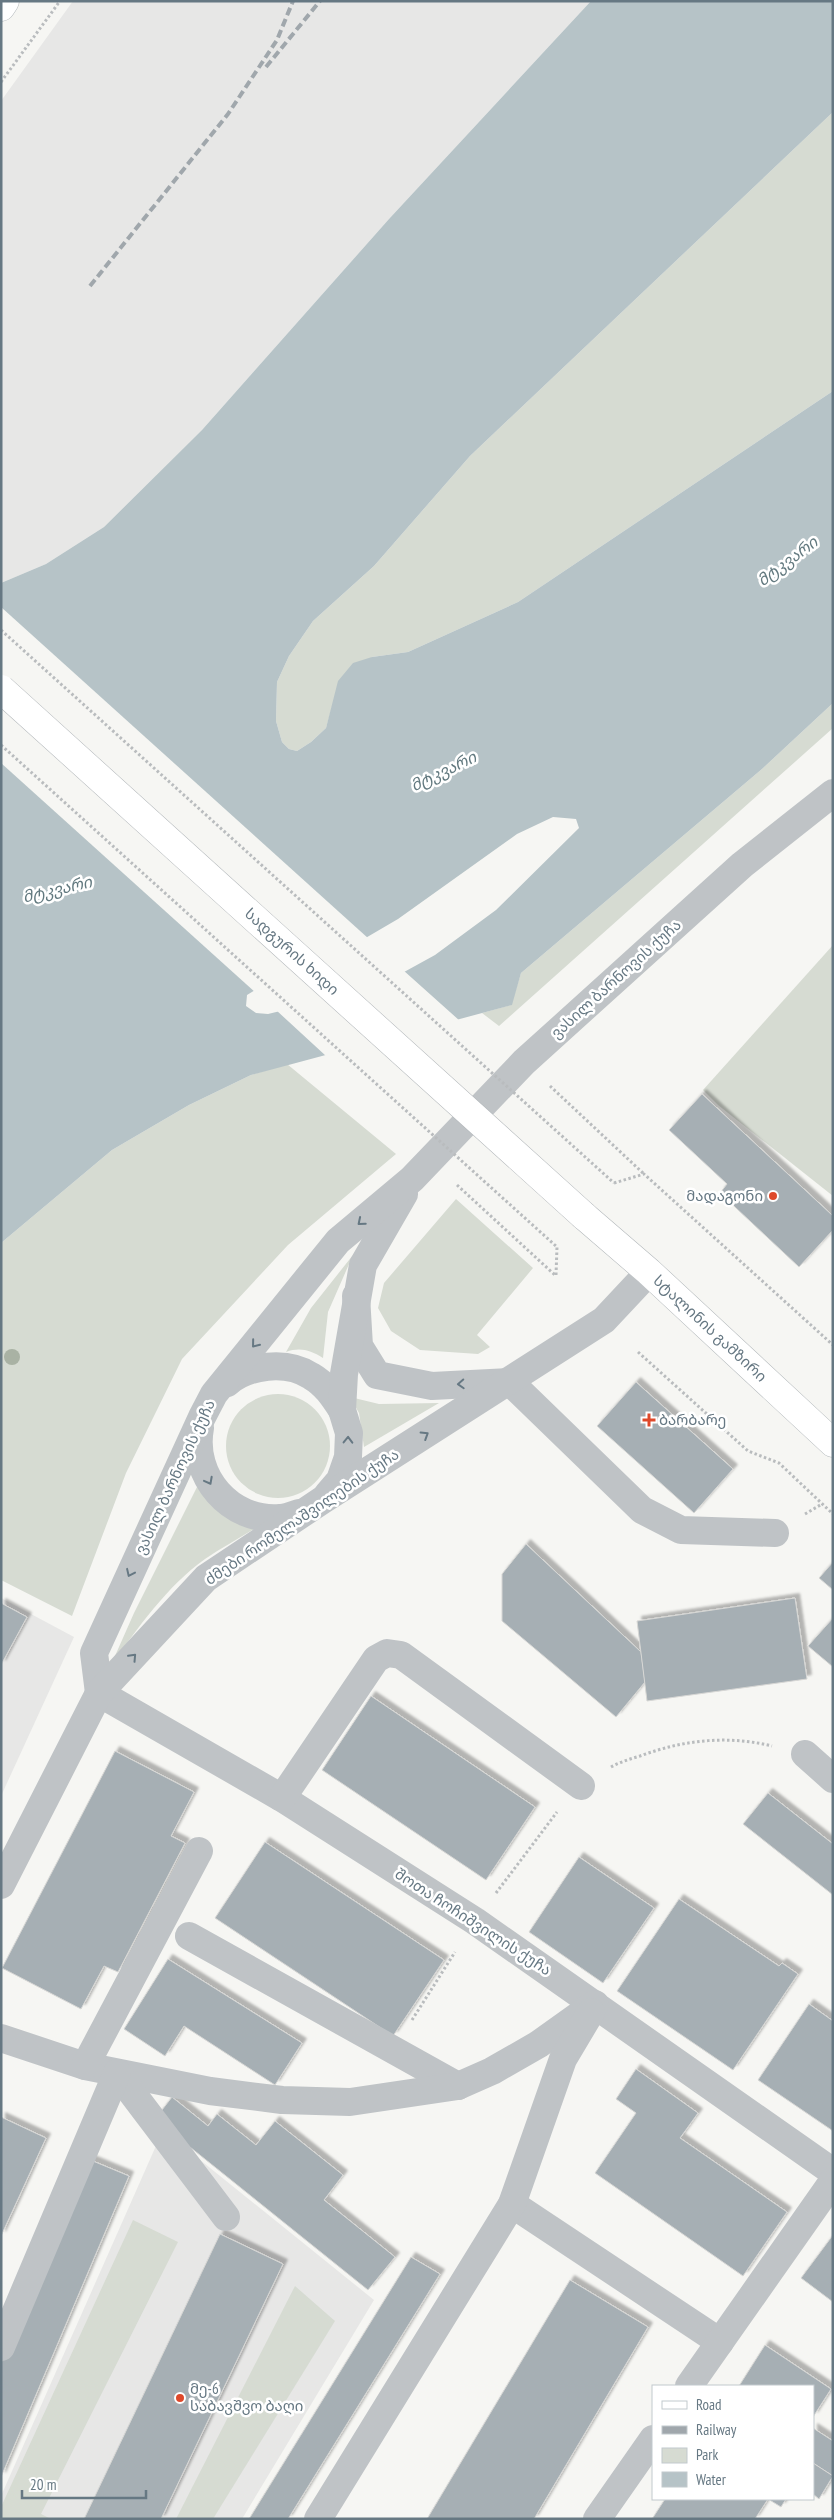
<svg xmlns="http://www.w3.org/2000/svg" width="834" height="2520" font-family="'PT Sans Narrow','Noto Sans Georgian',sans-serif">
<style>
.built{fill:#e7e7e6}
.green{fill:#d6dbd2}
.water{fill:#b6c3c7;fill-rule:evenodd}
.pier{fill:#f6f6f3}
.building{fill:#a6afb4;stroke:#d7d7d5;filter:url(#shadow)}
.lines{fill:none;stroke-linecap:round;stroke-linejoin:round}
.major-casing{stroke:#b2b7ba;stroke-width:29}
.path{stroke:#b9bcbe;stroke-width:3;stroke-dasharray:2.5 2.5;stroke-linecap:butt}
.minor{stroke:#bfc3c6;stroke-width:28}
.major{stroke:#fff;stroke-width:28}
.rail{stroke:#a0a7ac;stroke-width:4;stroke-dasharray:8 4;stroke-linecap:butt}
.major-bridge-casing{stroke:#b2b7ba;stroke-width:29;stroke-linecap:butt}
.path-bridge{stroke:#b9bcbe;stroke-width:3;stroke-dasharray:2.5 2.5;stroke-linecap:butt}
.major-bridge{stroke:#fff;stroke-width:28}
.tree{fill:#a9b2a4}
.oneway{stroke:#667883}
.poi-dot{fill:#de492b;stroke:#fff;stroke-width:2}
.labels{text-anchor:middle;stroke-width:5;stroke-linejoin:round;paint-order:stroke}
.street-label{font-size:15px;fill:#667883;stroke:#fff}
.poi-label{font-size:15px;fill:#667883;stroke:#fff;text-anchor:start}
.water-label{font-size:16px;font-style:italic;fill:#62797f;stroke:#fff}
</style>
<defs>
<filter id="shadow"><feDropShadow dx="4.5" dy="-4.5" stdDeviation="1" flood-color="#0004"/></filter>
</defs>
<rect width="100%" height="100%" fill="#f6f6f3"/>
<g class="built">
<path d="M73,1H591L389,219L202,430L104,527L46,564L1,583V101Z"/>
<path d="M1,1598L74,1637L1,1796Z"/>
<path d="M163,2130L374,2300L242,2519H1V2496Z"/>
</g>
<g class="green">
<path d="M833,112V391L518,602L408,652L372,657L332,707L326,728L311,742L297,751L289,749L282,742L276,721L277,682L289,656L313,621L374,566L470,456Z"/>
<path d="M833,703V728L499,1026L482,1013L511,1005L521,973L762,769Z"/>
<path d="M833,945V1196L718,1105L703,1090Z"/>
<path d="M287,1064L396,1154L288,1245L182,1359L126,1473L72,1616L1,1580V1243L112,1150L189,1105L251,1075Z"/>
<path d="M456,1199L533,1268L477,1335L490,1347L478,1354L420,1350L391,1331L378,1308L384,1283Z"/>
<path d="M353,1255L328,1312L323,1358C310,1350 300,1347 286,1352L311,1308Z"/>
<circle cx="278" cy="1446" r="52"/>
<path d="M350,1397L379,1404L439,1403L364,1447L359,1413Z"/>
<path d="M199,1483L254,1529C238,1539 221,1548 205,1559C167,1586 138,1628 111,1665L134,1613Z"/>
<path d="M133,2220L178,2242L41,2514L51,2519H1V2507Z"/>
<path d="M295,2286L335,2321L213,2519H176Z"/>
</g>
<path class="water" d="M591,1H833V112L470,456L374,566L313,621L289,656L277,682L276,721L282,742L289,749L297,751L311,742L326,728L338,681L353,663L372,657L408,652L518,602L833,391V703L762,769L521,973L512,1005L251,1075L189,1105L112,1150L1,1243V583L46,564L104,527L202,430L389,219ZM553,817L576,819L579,828L496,910L435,955L375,988L268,1014L256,1013L246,1006L247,995L260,987L357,943L398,919L517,834Z"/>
<g class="pier">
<path d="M1,607L369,939L256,993L1,763Z"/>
<path d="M403,970L460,1021L326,1056L276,1010L374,986Z"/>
</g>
<g class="building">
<path d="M702,1094L833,1216V1230L799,1267L720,1193L727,1184L669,1130Z"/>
<path d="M636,1382L733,1469L694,1513L597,1426Z"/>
<path d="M526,1544L641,1652L645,1682L616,1717L502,1621V1574Z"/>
<path d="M833,1562V1590L819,1578Z"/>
<path d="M795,1598L807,1679L647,1701L637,1621Z"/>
<path d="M1,1603L27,1617L1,1665Z"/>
<path d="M833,1618V1667L808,1646Z"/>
<path d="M371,1696L535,1807L486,1880L322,1770Z"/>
<path d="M115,1751L194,1792L171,1836L185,1843L118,1972L104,1966L81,2009L2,1968Z"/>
<path d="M768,1793L833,1844V1895L743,1824Z"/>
<path d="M265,1842L444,1960L393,2036L215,1918Z"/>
<path d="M579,1857L654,1908L603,1983L529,1932Z"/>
<path d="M679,1899L779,1966L782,1963L798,1974L733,2070L617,1991Z"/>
<path d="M168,1959L302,2043L275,2085L184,2026L165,2056L124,2029Z"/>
<path d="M809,2004L833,2021V2131L758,2080Z"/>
<path d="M636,2069L698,2113L680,2138L787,2212L743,2276L595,2173L636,2113L616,2099Z"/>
<path d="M172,2097L208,2126L217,2114L256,2145L275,2121L343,2175L324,2200L395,2257L368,2290L155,2119Z"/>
<path d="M1,2117L46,2138L1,2236Z"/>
<path d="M88,2159L129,2176L1,2477V2363Z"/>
<path d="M220,2234L283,2264L161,2519H84Z"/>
<path d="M833,2235V2302L801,2278Z"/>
<path d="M411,2257L440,2274L288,2519H249Z"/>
<path d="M570,2280L648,2327L534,2519H427Z"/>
<path d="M765,2345L831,2389L813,2417V2386H739Z"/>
<path d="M813,2428L833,2441V2476L813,2463Z"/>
<path d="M813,2463L833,2476L819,2499L813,2494Z"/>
<path d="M665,2499H768L755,2519H652Z"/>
<path d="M768,2499H786L781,2507Z"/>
</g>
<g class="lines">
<defs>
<g id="major">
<path d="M1,7L5,1"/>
<path id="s1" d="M584,1216L649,1272L833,1443"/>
</g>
</defs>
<use href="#major" class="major-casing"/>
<g class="path">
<path d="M1,82L60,1"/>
<path d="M550,1086L644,1174"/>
<path d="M614,1183L644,1174L833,1345"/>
<path d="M457,1185L556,1276"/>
<path d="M556,1275L557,1247"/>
<path d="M638,1352L748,1451L779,1463L833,1514"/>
<path d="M805,1514L822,1504"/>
<path d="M611,1767C620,1762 630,1759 640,1756C683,1740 727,1735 772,1746"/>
<path d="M496,1893L557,1812"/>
<path d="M412,2020L455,1952"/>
</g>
<g class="minor">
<path d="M356,1296L359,1346L377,1375L432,1386L510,1382L642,1510L681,1530L775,1533"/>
<path d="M227,1383C248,1365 286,1360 311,1376C325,1384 333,1396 342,1410"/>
<path d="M200,1428C191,1476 230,1522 280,1518C286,1518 293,1515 299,1513"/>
<path d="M328,1494L340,1480L348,1457L349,1433L342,1410L344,1374L363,1265L404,1194"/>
<path d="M99,1693L94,1653L202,1417L214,1394L338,1241L412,1179L524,1062L742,865L833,793"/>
<path d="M99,1693L282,1798L475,1921L833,2172"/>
<path d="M805,1754L833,1779"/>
<path d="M282,1798L376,1659L387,1653L401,1655L581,1786"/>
<path d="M1,1885L99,1693L206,1578L324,1499L604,1320L649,1272"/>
<path d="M189,1936L458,2086"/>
<path d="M1,2038L85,2066L210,2091L282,2100L350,2102L458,2086L492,2071L539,2044L595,2004"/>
<path d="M85,2066L199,1851"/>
<path d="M117,2073L226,2217"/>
<path d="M512,2204L720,2342"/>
<path d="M1,2347L117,2073"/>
<path d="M689,2386L833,2181"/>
<path d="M318,2519L512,2204L563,2059L591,2012"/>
<path d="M597,2519L653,2439"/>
</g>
<use href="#major" class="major"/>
<g class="rail">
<path d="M266,67L320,1"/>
<path d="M90,286L228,114L277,40L293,1"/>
</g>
<defs>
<g id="major-bridge">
<path id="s2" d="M1,689L584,1216"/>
</g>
</defs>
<use href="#major-bridge" class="major-bridge-casing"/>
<g class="path-bridge">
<path d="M1,630L614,1183"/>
<path d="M1,745L557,1247"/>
</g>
<use href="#major-bridge" class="major-bridge"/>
</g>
<circle class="tree" cx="12" cy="1357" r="8"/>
<defs><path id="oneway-chevron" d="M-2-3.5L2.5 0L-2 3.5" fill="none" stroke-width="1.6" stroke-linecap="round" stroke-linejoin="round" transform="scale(1.25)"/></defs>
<g class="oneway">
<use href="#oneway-chevron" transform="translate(361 1222) rotate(140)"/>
<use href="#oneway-chevron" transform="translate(255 1344) rotate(129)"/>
<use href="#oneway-chevron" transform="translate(461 1384) rotate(177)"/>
<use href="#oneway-chevron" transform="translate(425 1435) rotate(-32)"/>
<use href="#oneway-chevron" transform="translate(348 1440) rotate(-89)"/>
<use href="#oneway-chevron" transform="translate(209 1481) rotate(62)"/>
<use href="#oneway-chevron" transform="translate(130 1573) rotate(115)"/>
<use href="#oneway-chevron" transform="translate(133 1657) rotate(-47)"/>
</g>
<g class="poi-dot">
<circle cx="773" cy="1196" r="5"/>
<path d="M646.5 1412.5h5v5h5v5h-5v5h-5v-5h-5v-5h5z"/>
<circle cx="180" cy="2398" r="5"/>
</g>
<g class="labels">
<g class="street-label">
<text dy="5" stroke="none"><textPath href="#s2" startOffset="392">სადგურის ხიდი</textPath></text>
<text transform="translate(616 979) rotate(-42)" y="5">ვასილ ბარნოვის ქუჩა</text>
<text dy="5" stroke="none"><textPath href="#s1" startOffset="169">სტალინის გამზირი</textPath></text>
<text transform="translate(175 1477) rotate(-65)" y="5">ვასილ ბარნოვის ქუჩა</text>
<text transform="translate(302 1517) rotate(-34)" y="5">ძმები რომელაშვილების ქუჩა</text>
<text transform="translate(473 1922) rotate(33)" y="5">შოთა ჩოჩიშვილის ქუჩა</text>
</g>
<g class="poi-label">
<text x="763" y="1201" text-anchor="end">მადაგონი</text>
<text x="659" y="1425">ბარბარე</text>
<text x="190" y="2394">მე-6<tspan x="190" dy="17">საბავშვო ბაღი</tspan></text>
</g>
<g class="water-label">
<text transform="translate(787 561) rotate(-37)" y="6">მტკვარი</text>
<text transform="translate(443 771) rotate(-26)" y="6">მტკვარი</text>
<text transform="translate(57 889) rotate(-13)" y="6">მტკვარი</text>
</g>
</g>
<rect width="834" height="2520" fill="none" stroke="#667883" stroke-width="5"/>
<rect x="652" y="2385" width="162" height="115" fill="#ffffff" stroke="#c2c9cd"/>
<rect x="662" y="2401" width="25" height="8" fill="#ffffff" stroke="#c2c9cd"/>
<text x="696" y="2410" font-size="15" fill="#667883">Road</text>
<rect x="662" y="2426" width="25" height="8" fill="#a0a7ac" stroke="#c2c9cd"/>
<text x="696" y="2435" font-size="15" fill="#667883">Railway</text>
<rect x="662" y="2448" width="25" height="15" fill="#d6dbd2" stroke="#c2c9cd"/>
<text x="696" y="2460" font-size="15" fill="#667883">Park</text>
<rect x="662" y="2472" width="25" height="15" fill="#b6c3c7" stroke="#c2c9cd"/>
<text x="696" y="2485" font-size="15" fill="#667883">Water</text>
<path d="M22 2490v8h124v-8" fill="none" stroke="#667883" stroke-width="2.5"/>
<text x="30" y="2490" font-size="15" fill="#667883" stroke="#ffffff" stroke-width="4" paint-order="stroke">20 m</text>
</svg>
